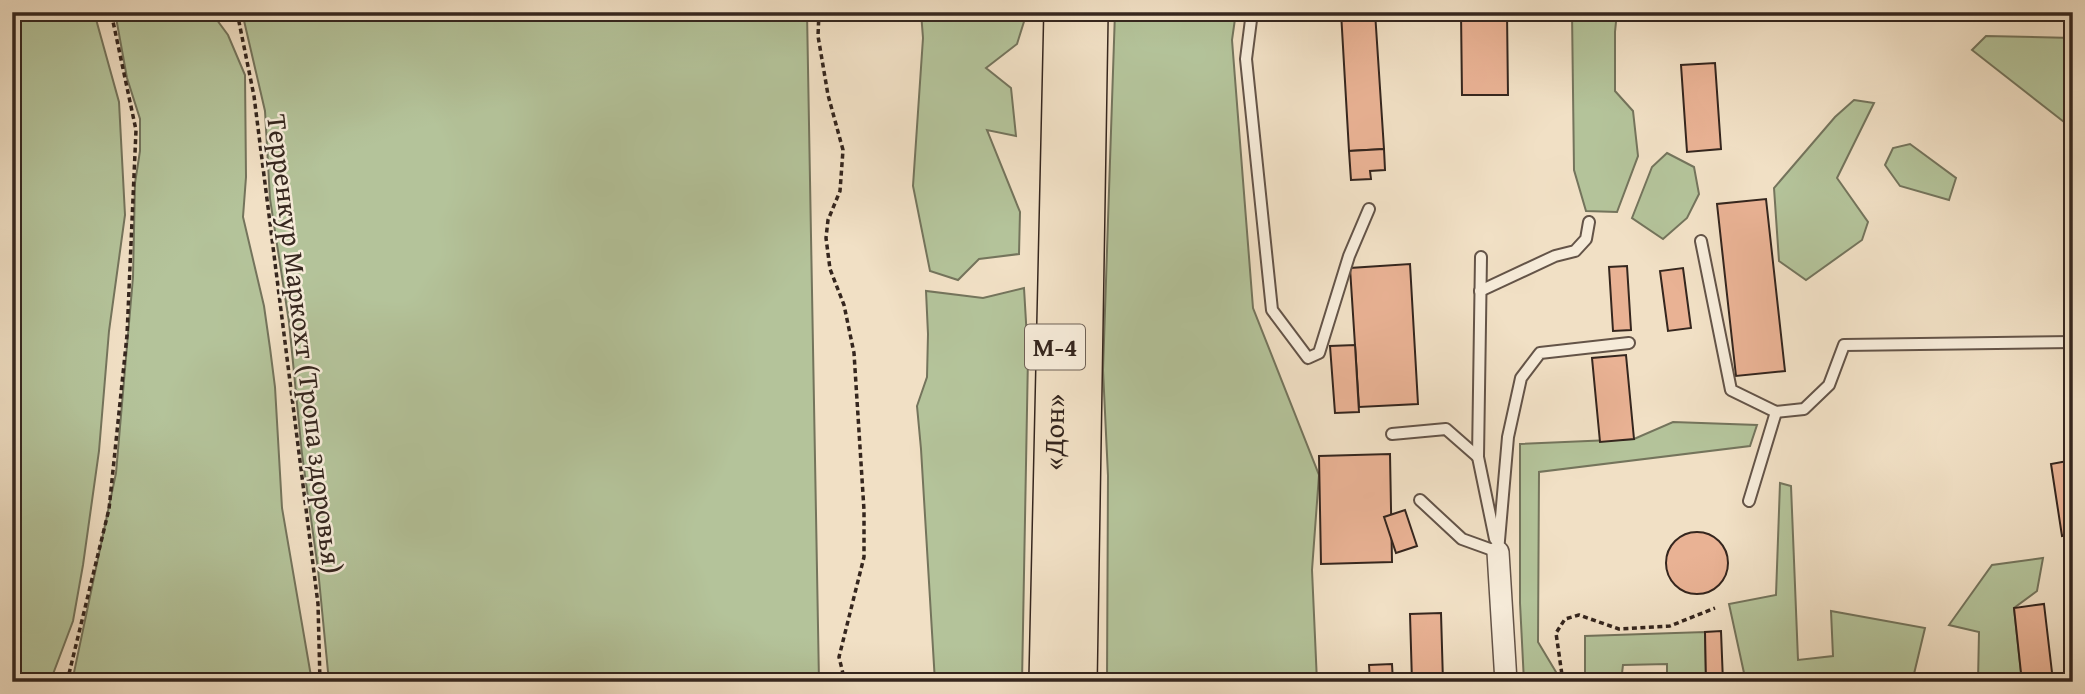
<svg xmlns="http://www.w3.org/2000/svg" width="2085" height="694" font-family="'Gentium Book Plus',serif">
<style>
.green{fill:#b4c39a;stroke:#74745c;stroke-width:2}
.building{fill:#e9b294;stroke:#35261e;stroke-width:2}
.lines{fill:none;stroke-linecap:round;stroke-linejoin:round}
.lane-casing{stroke:#645448;stroke-width:14}
.street-casing{stroke:#645448;stroke-width:24}
.highway-casing{stroke:#35261e;stroke-width:40}
.path{stroke:#35261e;stroke-width:3.5;stroke-dasharray:5 3.5;stroke-linecap:butt}
.lane{stroke:#f6ebd9;stroke-width:10}
.street{stroke:#f6ebd9;stroke-width:21}
.highway{stroke:#f1e0c5;stroke-width:37}
.labels{text-anchor:middle;stroke-width:5;stroke-linejoin:round;paint-order:stroke}
.shield{fill:#f6ebd9;stroke:#6f6156;stroke-width:2}
.shield-label{font-size:26px;font-weight:bold;fill:#35261e}
.street-label{font-size:28px;fill:#35261e;stroke:#f6ebd9}
</style>
<rect width="100%" height="100%" fill="#f1e0c5"/>
<filter id="stains"><feTurbulence type="fractalNoise" baseFrequency=".00286" numOctaves="4"/><feColorMatrix values="0 0 0 0 .2 0 0 0 0 .09 0 0 0 0 .02 0 0 0 .5 -.17"/></filter>
<radialGradient id="worn" r=".72"><stop offset=".6" stop-color="#630" stop-opacity="0"/><stop offset="1" stop-color="#630" stop-opacity=".3"/></radialGradient>
<g class="green">
<path d="M12,12H94L119,102L125,215L109,331L99,451L83,565L73,621L50,682H12Z"/>
<path d="M115,12H211L228,35L245,75L246,177L243,217L264,306L270,348L275,387L282,508L312,682H72L116,473L133,277L135,183L140,151V119L127,78Z"/>
<path d="M242,12H807L819,682H329L318,569L302,454L289,322L270,199L265,111Z"/>
<path d="M921,12H1027L1017,44L986,68L1011,88L1016,136L987,130L1020,212L1019,254L979,259L958,280L930,271L913,186L923,38Z"/>
<path d="M1115,12H1236L1232,40L1253,308L1319,475L1312,570L1317,682H1107L1108,476L1103,370Z"/>
<path d="M1572,12H1617L1615,32V91L1633,111L1638,156L1617,212L1586,211L1574,170Z"/>
<path d="M1986,36L2073,38V129L1972,50Z"/>
<path d="M1854,100L1874,103L1837,178L1868,222L1862,240L1806,280L1779,261L1774,188L1835,117Z"/>
<path d="M1910,144L1956,178L1949,200L1900,186L1885,165L1893,148Z"/>
<path d="M1667,153L1694,167L1699,194L1687,218L1663,239L1632,218L1652,167Z"/>
<path d="M1024,288L1028,356L1022,682H935L921,449L917,406L927,377L928,334L926,291L983,298Z"/>
<path d="M1673,422L1757,425L1750,446L1539,472L1538,642L1556,672V682H1524L1520,603V444L1634,439Z"/>
<path d="M1780,483L1791,486L1798,660L1833,656L1831,611L1925,628L1914,674L1935,682H1761L1744,673L1729,604L1776,595Z"/>
<path d="M2043,558L2037,591L2014,608L2022,682H1978L1979,632L1949,625L1992,565Z"/>
<path d="M1705,632L1706,682H1667V664L1623,665L1621,682H1585V636Z"/>
</g>
<g class="building">
<path d="M1341,12H1375L1384,149L1349,151Z"/>
<path d="M1461,12H1507L1508,95H1462Z"/>
<path d="M1715,63L1721,149L1687,152L1681,65Z"/>
<path d="M1384,149L1385,170L1370,171L1371,179L1351,180L1349,151Z"/>
<path d="M1766,199L1785,371L1736,376L1717,204Z"/>
<path d="M1410,264L1418,404L1359,407L1350,268Z"/>
<path d="M1627,266L1631,330L1613,331L1609,267Z"/>
<path d="M1683,268L1691,328L1668,331L1660,271Z"/>
<path d="M1355,345L1359,412L1335,413L1330,346Z"/>
<path d="M1626,355L1634,439L1600,442L1592,358Z"/>
<path d="M1390,454L1392,562L1321,564L1319,456Z"/>
<path d="M2073,460V534L2062,536L2051,464Z"/>
<path d="M1405,510L1417,546L1396,553L1384,517Z"/>
<circle cx="1697" cy="563" r="31"/>
<path d="M2044,604L2053,681L2022,682L2014,608Z"/>
<path d="M1441,613L1443,682H1412L1410,614Z"/>
<path d="M1721,631L1723,682H1706L1705,632Z"/>
<path d="M1392,664L1393,682H1370L1369,665Z"/>
</g>
<g class="lines">
<defs>
<g id="lane">
<path d="M1252,12L1246,59L1272,310L1308,358L1319,353L1349,256L1369,209"/>
<path d="M1701,241L1731,390L1776,412L1804,409L1829,385L1844,345L2073,342"/>
<path d="M1481,257L1478,457L1495,539"/>
<path d="M1480,291L1555,256L1575,251L1586,239L1589,222"/>
<path d="M1392,434L1446,429L1478,457"/>
<path d="M1420,500L1462,539L1498,552"/>
<path d="M1749,501L1776,412"/>
<path d="M1498,552L1508,437L1521,378L1540,353L1629,343"/>
</g>
<path id="street" d="M1498,552L1506,682"/>
<g id="highway">
<path id="s1" d="M1048,682L1063,12"/>
<path d="M1078,682L1089,12"/>
</g>
</defs>
<use href="#lane" class="lane-casing"/>
<use href="#street" class="street-casing"/>
<use href="#highway" class="highway-casing"/>
<g class="path">
<path d="M237,12L254,96L318,604L320,682"/>
<path d="M819,12L818,36L828,95L843,150L840,191L828,220L826,238L830,269L844,305L854,353L864,510V557L839,657L845,682"/>
<path d="M67,682L109,509L127,335L136,130L111,12"/>
<path d="M1563,682L1556,633L1565,619L1579,615L1619,629L1670,626L1715,608"/>
</g>
<use href="#lane" class="lane"/>
<use href="#street" class="street"/>
<use href="#highway" class="highway"/>
</g>
<g class="labels">
<rect class="shield" x="1025" y="324.5" width="60" height="45" rx="5"/>
<g class="shield-label">
<text x="1055" y="356">М-4</text>
</g>
<g class="street-label">
<text transform="translate(305 344) rotate(83)" y="10">Терренкур Маркохт (Тропа здоровья)</text>
<text dy="10" stroke="none"><textPath href="#s1" startOffset="250">«Дон»</textPath></text>
</g>
</g>
<rect width="2085" height="694" fill="none" stroke="#f1e0c5" stroke-width="42"/>
<rect x="14" y="14" width="2057" height="666" fill="none" stroke="#35261e" stroke-width="3.5"/>
<rect x="21" y="21" width="2043" height="652" fill="none" stroke="#35261e" stroke-width="2"/>
<rect width="100%" height="100%" filter="url(#stains)"/>
<rect width="100%" height="100%" fill="url(#worn)"/>
</svg>
